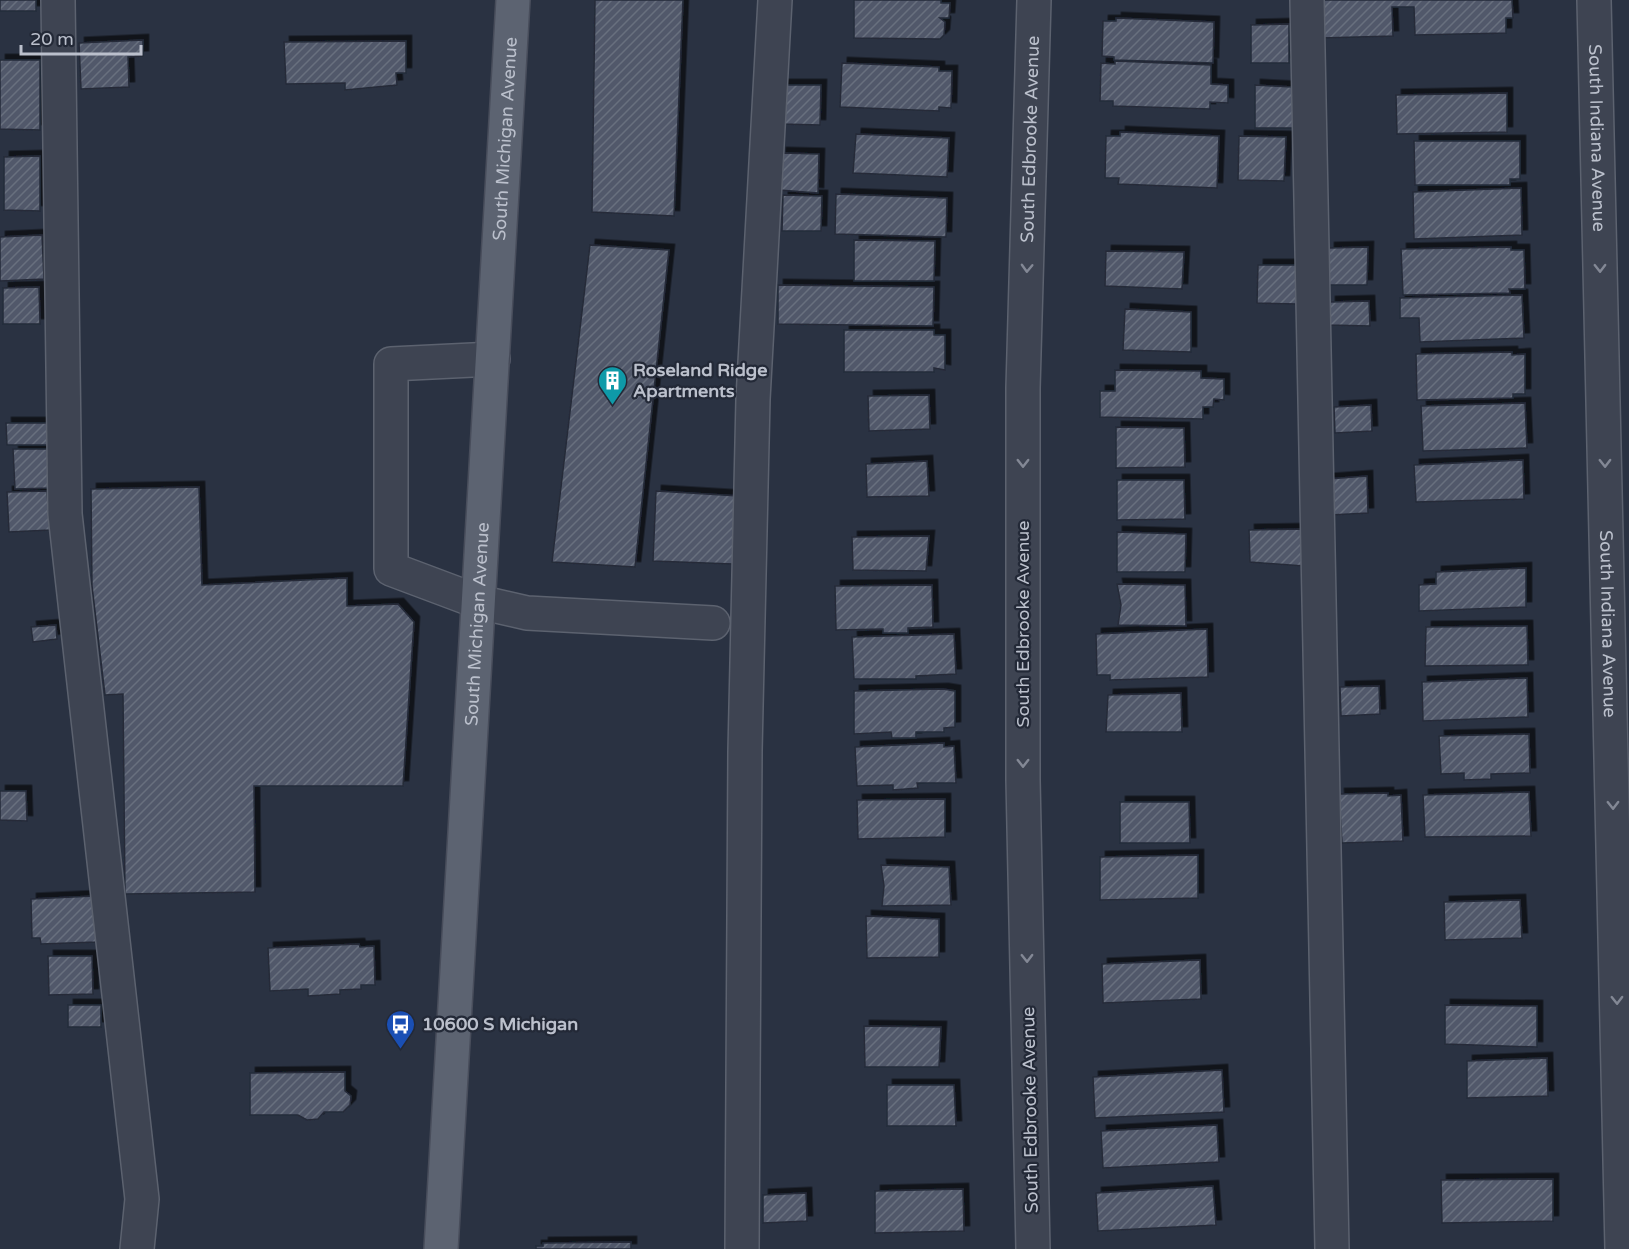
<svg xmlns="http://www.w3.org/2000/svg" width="1629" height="1249" font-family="'Varela Round',sans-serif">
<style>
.building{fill:url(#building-hatch);stroke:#252b39;stroke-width:1.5;filter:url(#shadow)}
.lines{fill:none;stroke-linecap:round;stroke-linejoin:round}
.minor-casing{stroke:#5c626f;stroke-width:36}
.major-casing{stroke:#484d5b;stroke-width:36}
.minor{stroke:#3e4452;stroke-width:33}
.major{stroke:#5c6371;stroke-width:33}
.oneway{stroke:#838895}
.labels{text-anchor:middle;stroke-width:4.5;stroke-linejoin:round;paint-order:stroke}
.street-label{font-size:18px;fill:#bbc0cc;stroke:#232937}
.poi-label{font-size:18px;font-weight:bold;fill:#bbc0cc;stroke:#232937;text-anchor:start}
</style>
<defs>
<pattern id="building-hatch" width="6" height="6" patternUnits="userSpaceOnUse" patternTransform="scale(1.5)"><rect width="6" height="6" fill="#51596a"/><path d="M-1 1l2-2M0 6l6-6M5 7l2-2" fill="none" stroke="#686f7e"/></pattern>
<filter id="shadow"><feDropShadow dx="5.5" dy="-5.5" stdDeviation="0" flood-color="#0009"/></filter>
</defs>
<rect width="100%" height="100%" fill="#2a3242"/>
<g class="building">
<rect x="0" y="0" width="36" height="11"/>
<path d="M595,0H683L674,216L592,212Z"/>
<path d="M854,0H941V3H950L949,18H940L945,22L944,35L940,39L854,38Z"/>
<path d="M1320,0H1512L1513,18H1506V33L1415,35L1414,7H1392L1393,36L1321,38Z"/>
<path d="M1116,18L1214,22L1213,63L1114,60V57L1102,56L1103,21H1116Z"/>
<path d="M1289,24V63H1251V25Z"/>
<path d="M143,40V56L128,57L129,87L81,89L79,43Z"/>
<path d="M406,41V73H396L397,85L345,90V83L286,84L284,42Z"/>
<path d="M0,60H40V130L0,129Z"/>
<path d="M1115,61L1211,65V84L1228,85V103L1210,102V109L1113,106V101H1100L1101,63L1115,64Z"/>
<path d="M842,63L939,67V71H952L951,108L939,107V111L840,107Z"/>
<path d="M782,85H821L820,125L781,124Z"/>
<path d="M1255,85L1293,87V128H1255Z"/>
<path d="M1507,93V132L1397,134L1396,95Z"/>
<path d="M1120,132L1219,136L1217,188L1118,184L1119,178H1105L1106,136H1120Z"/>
<path d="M856,134L949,138L947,177L853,173Z"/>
<path d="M1239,136L1286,137L1284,181L1238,180Z"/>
<path d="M1414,141H1520V179H1510V185H1415Z"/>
<path d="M781,153L819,154L818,193L779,190Z"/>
<path d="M40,156V211L4,210V157Z"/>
<path d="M1521,188L1522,235L1414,239L1413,192Z"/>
<path d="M836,194L947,198L946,237L835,234Z"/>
<path d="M783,195L822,196L821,231H782Z"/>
<path d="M42,235L44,279L0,281V237Z"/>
<path d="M854,240L935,241L934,281H854Z"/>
<path d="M590,245L669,250L635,567L552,562Z"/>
<path d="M1368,247L1367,285H1329V248Z"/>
<path d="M1511,247V250H1524L1525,289H1509L1510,293L1403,295L1401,249Z"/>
<path d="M1106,251L1184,252L1182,289L1105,286Z"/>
<path d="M1258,265H1299L1297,304L1257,303Z"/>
<path d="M778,285L934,287L933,326L778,324Z"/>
<path d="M39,287L40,324H3V288Z"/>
<path d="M1522,295L1524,338L1420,342L1419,318H1400V298Z"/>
<path d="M1369,301L1370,326L1330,325V302Z"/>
<path d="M1125,309L1191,312V352L1123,350Z"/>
<path d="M844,330H934V335H945V370L934,368V372H844Z"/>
<path d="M1512,352V355L1525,354V394H1513V398L1417,400L1416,354Z"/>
<path d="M1115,370L1201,371V378L1224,379V400L1214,399L1213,407H1203V419L1100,417V391H1115Z"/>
<path d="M929,395L930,429L869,431L868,396Z"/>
<path d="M1525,403L1527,448L1423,451L1421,406Z"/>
<path d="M1371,405L1372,431L1335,433L1334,407Z"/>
<path d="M6,423H47L48,445H7Z"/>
<path d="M1116,427L1184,428L1185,467L1116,468Z"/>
<path d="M13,449H51L52,488L15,489Z"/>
<path d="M1523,460L1524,499L1416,502L1414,465Z"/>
<path d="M927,461L929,496L867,497L866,464Z"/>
<path d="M1367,476L1368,513L1330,515L1328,479Z"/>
<path d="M1117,480H1184L1185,519L1117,520Z"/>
<path d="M199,487L202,585L347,578V606L398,604L414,622L403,786H254L255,892L125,894L123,694L105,695L92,586L91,489Z"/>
<path d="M47,491L50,530L9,532L7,492Z"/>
<path d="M656,491L739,496L733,564L653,561Z"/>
<path d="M1306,529L1304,566L1250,562L1249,530Z"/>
<path d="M1117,532L1186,534L1185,572H1117Z"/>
<path d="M929,536L926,571L853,570L852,537Z"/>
<path d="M1526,568V607L1419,611V585L1436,584V572Z"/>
<path d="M1117,584L1185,585L1186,626L1118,625L1121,605Z"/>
<path d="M932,585L933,627L908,628V633H883V629L836,630L835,586Z"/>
<path d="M56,625L57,639L33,642L31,627Z"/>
<path d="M1527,626L1528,665L1425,666L1426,627Z"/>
<path d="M1207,629L1208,677L1110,680V675H1097L1096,634Z"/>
<path d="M954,634L956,674L916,676V679H854L852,637Z"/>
<path d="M1527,678L1528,717L1423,721L1422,682Z"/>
<path d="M1379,686L1380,714L1341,716L1340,687Z"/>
<path d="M943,689L955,691V727L944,728V732H916V738H892L891,732L854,734V691Z"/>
<path d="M1181,693L1182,732H1106L1108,695Z"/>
<path d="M1529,734L1530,773L1491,774V779L1464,780V773L1441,774L1439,736Z"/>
<path d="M944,743V747L954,746L956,783H917L918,788L893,790V785L857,786L855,747Z"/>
<path d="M0,791H26L27,821L0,820Z"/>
<path d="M1529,792L1531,836L1425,837L1423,795Z"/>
<path d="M1388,793V796L1401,795L1403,841L1342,843L1339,794Z"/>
<path d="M945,799V837L858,839L857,800Z"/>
<path d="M1120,802H1189L1190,843H1120Z"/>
<path d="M1198,855V898L1100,900V857Z"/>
<path d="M881,865L949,867L951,905L882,906L884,886Z"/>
<path d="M94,896L96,942L41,944L40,938H32L31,899Z"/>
<path d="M1520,900L1522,938L1445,940L1444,902Z"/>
<path d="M866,916L939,919V957L867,958Z"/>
<path d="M359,944L360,947L374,946L375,985H361V989L340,990V994L308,996V989L270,991L268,948Z"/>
<path d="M48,956H92L93,994L49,995Z"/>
<path d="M1200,960L1201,999L1103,1003L1102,964Z"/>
<rect x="68" y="1005" width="33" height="22"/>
<path d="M1445,1005L1537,1006V1047L1445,1044Z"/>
<path d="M864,1026L941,1027L939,1067H865Z"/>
<path d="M1547,1058L1548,1096L1467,1098V1061Z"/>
<path d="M1222,1070L1224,1112L1095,1118L1093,1077Z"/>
<path d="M345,1072V1091L351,1096L350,1105L343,1112H324L318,1119L307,1120L298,1115H250V1073Z"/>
<path d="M887,1085H954L956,1126H887Z"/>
<path d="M1217,1125L1219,1162L1103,1168L1101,1131Z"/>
<path d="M1553,1179V1221L1442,1223L1441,1180Z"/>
<path d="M1213,1186L1216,1225L1098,1231L1096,1193Z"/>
<path d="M963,1189L964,1231L875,1233V1191Z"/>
<path d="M806,1193L807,1221L763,1223V1195Z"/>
<path d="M631,1242V1249H536V1246H543V1243Z"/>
</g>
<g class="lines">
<defs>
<g id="minor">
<path d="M58,0L65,514L142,1199L137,1249"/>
<path d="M1307,0L1332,1249"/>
<path id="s1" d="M1594,0L1622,1249"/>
<path d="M493,359L391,364V569L479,602L527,613L713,623"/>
<path d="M742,1249L745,751L753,399L775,0"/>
<path id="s2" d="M1033,1249L1023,780V388L1034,0"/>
</g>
<g id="major">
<path id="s3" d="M441,1249L513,0"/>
</g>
</defs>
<use href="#minor" class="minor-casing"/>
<use href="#major" class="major-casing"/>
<use href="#minor" class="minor"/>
<use href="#major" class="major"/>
</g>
<defs><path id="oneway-chevron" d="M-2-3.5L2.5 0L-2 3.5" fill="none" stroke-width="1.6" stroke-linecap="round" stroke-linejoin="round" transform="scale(1.5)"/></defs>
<g class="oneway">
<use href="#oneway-chevron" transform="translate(1027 268) rotate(92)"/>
<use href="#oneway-chevron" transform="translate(1600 268) rotate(89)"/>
<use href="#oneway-chevron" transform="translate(1023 463) rotate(90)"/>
<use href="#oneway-chevron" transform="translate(1605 463) rotate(89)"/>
<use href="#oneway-chevron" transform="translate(1023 763) rotate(90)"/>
<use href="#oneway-chevron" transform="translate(1613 805) rotate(89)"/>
<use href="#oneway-chevron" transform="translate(1027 958) rotate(89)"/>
<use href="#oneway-chevron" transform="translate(1617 1000) rotate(89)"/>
</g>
<defs>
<symbol id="building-pin" viewBox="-11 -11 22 30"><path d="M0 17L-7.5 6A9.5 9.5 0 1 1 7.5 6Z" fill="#0f9aa8" stroke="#232937"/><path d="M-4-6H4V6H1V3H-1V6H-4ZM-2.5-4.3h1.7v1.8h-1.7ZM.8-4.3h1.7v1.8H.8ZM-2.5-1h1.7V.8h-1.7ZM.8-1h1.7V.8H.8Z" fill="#fff"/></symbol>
<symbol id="bus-pin" viewBox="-11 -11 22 30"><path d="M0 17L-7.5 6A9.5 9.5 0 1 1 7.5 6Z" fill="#1a4fb4" stroke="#232937"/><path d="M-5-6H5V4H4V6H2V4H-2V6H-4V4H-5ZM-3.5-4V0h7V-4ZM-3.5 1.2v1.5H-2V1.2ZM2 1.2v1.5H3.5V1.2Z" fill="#fff"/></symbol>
</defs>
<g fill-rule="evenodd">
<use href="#building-pin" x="596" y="364" width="33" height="45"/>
<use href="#bus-pin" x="384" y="1008" width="33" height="45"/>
</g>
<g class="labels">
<g class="street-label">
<text dy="6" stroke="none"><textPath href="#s3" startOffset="1112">South Michigan Avenue</textPath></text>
<text dy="6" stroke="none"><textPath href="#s2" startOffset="1110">South Edbrooke Avenue</textPath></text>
<text dy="6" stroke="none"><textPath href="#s1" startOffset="138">South Indiana Avenue</textPath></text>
<text transform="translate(1023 624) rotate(-90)" y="6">South Edbrooke Avenue</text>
<text dy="6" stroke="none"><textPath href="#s1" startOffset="624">South Indiana Avenue</textPath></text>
<text dy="6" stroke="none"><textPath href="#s3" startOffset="626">South Michigan Avenue</textPath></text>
<text transform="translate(1030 1110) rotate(-91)" y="6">South Edbrooke Avenue</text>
</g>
<g class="poi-label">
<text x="633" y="376">Roseland Ridge<tspan x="633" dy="21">Apartments</tspan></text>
<text x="422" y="1030">10600 S Michigan</text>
</g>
</g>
<path d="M21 45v9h120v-9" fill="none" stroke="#bbc0cc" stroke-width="3"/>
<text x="30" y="45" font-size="18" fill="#bbc0cc" stroke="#232937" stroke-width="4.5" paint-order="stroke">20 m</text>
</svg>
